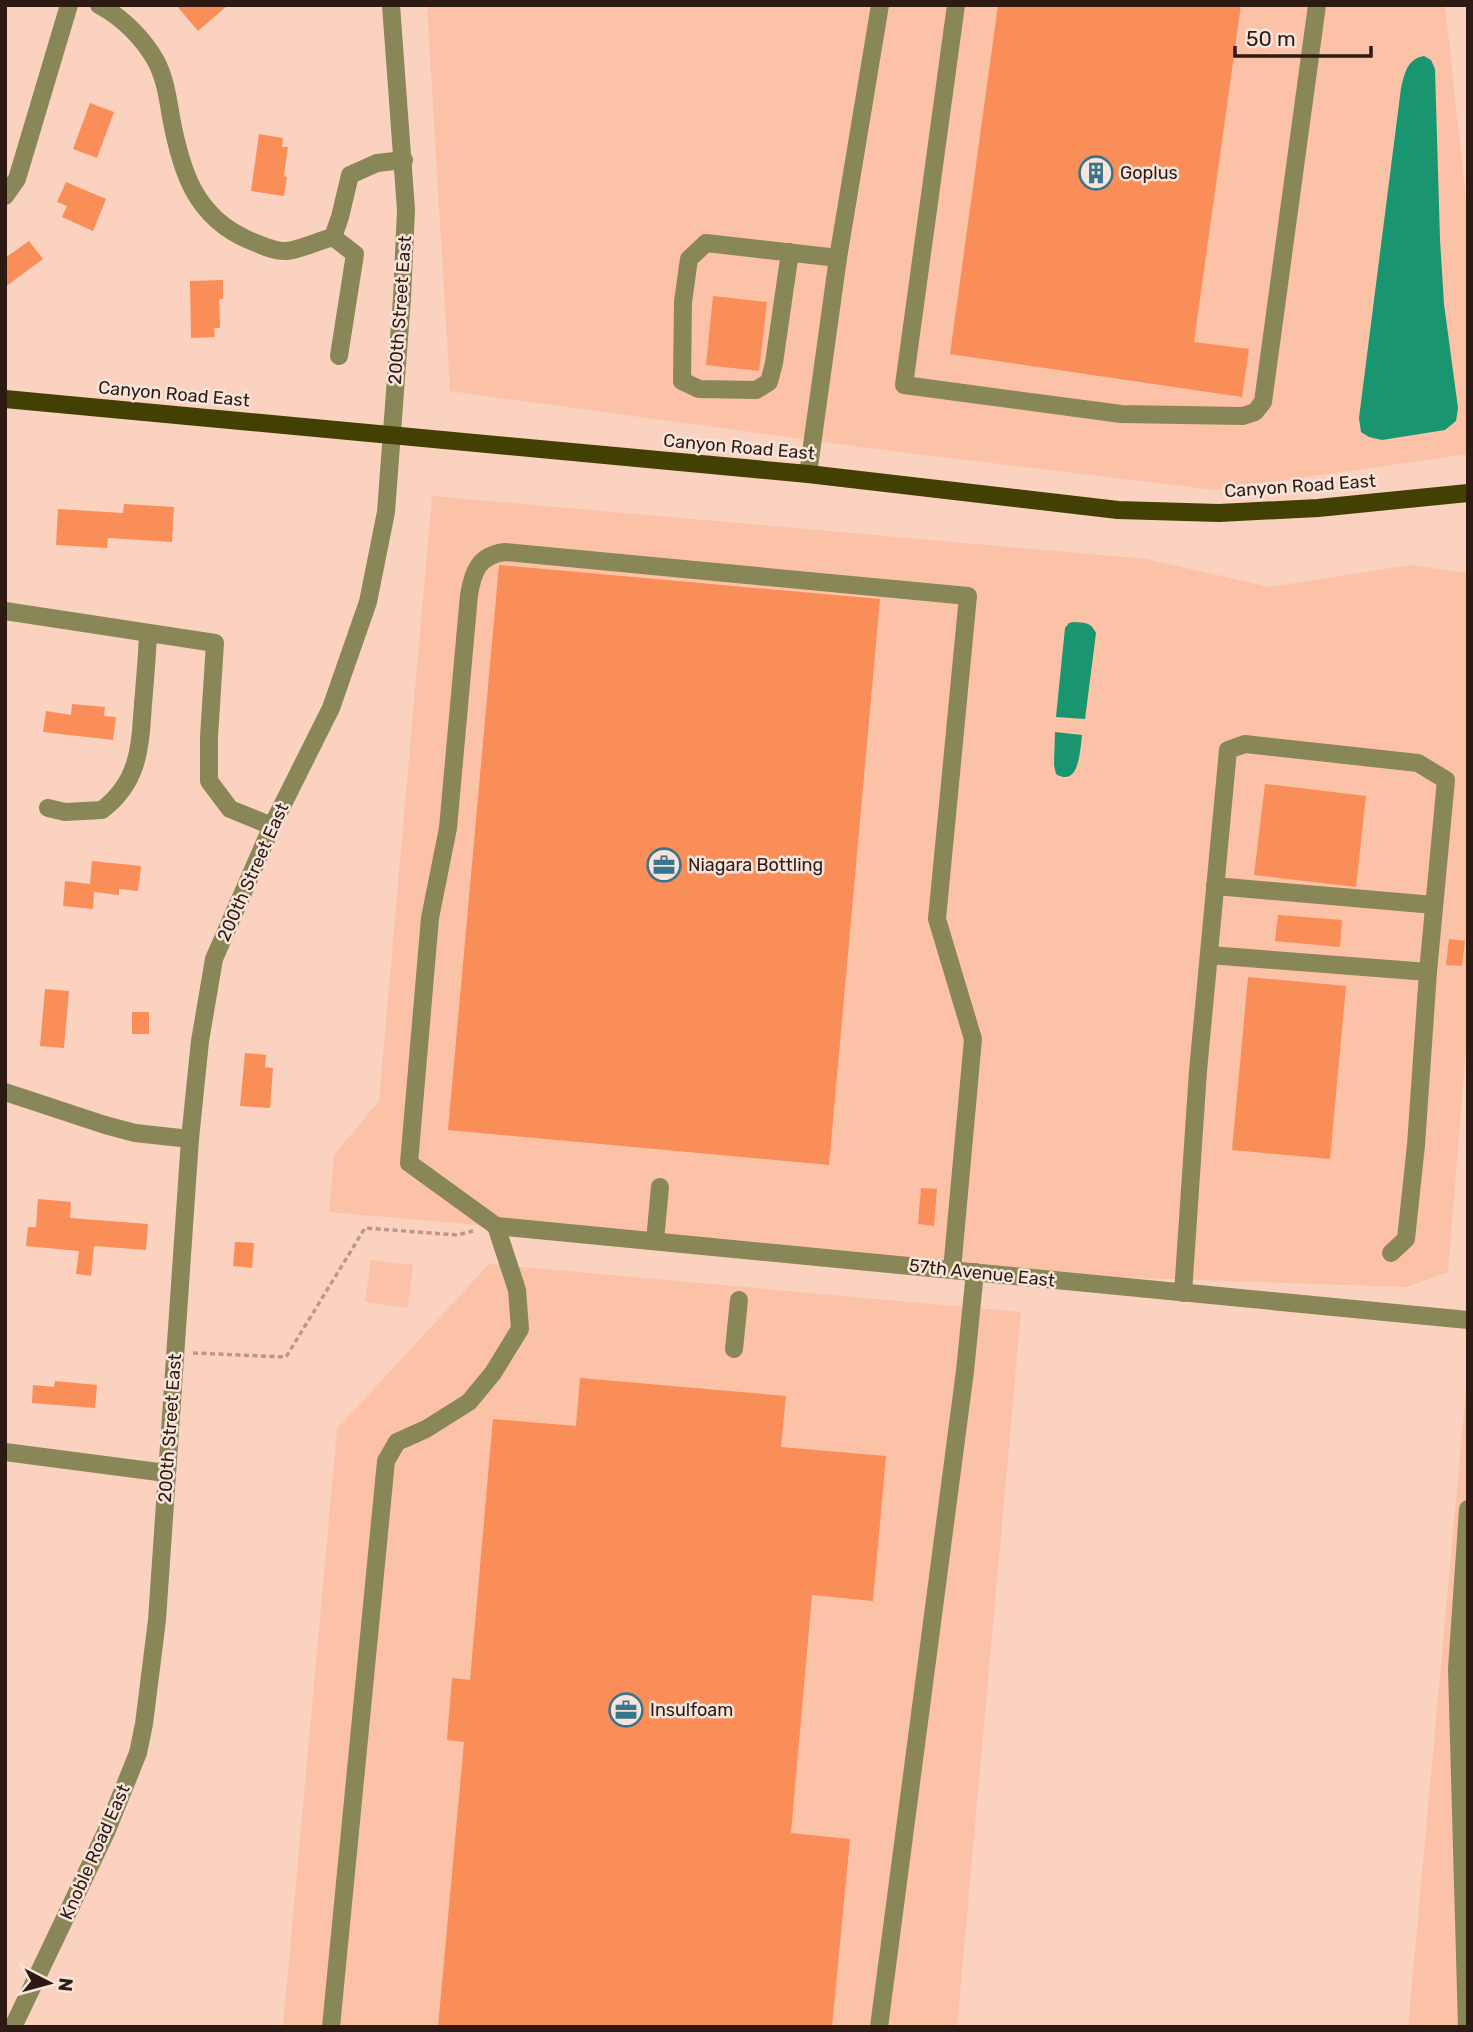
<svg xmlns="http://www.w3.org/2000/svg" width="1473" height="2032" font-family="Rubik,sans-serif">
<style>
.built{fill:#fbc2a8}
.water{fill:#19956f}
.building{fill:#f98e59}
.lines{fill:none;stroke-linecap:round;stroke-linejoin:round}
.path{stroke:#ba998a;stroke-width:3.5;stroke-dasharray:5 3.5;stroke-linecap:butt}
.minor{stroke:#898757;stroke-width:18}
.major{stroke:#434004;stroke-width:18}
.labels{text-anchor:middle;stroke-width:5;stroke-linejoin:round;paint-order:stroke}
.poi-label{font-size:18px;fill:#2d1b13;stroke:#f8e4da;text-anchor:start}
.street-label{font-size:18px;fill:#2d1b13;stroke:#f8e4da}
</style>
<rect width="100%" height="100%" fill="#fad2bf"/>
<g class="built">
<path d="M427,5H1445L1468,216V454L1215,490L876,449L450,391Z"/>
<path d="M432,496L1146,559L1270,587L1410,565L1468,573V1026L1448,1272L1407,1287L1051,1275L329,1212L334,1155L379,1101Z"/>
<path d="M371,1260L413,1265L408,1308L365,1302Z"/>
<path d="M489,1264L1021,1312L957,2027H283L337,1429Z"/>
<path d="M1468,1368V2027H1408Z"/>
</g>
<g class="water">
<path d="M1424,56L1431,60L1435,69L1440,240L1444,304L1458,408L1456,421L1445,430L1382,440L1369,437L1361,432L1359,418L1401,88C1405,73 1407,59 1424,56Z"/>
<path d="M1074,622C1085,623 1091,622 1096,633L1085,719L1056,717L1065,628L1069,623Z"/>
<path d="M1055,732L1082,735C1080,751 1079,788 1056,774L1054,765Z"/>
</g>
<g class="building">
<path d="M176,5H228L198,31Z"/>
<path d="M998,5H1241L1194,342L1249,349L1242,397L950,354Z"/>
<path d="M90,103L114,112L97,158L73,149Z"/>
<path d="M259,134L283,138L282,147H288L284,176L287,177L284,196L251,191Z"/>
<path d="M66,182L106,199L93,231L62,217L67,206L57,202Z"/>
<path d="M29,241L43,259L5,287V258Z"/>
<path d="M223,280V299H219L220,328H214L215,337L191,338L190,281Z"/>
<path d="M713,296L767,302L759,371L706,365Z"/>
<path d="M124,504L174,507L172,542L108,538L107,548L56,545L58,509L123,513Z"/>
<path d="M499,565L880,599L829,1165L448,1130Z"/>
<path d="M72,704L105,707L104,716L116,717L113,740L43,732L46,711L71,715Z"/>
<path d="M1265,784L1366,796L1356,887L1254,875Z"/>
<path d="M92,861L141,866L138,891L119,889V895L94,892L93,909L63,906L65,881L90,884Z"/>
<path d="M1278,915L1342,920L1340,947L1275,941Z"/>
<path d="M1449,939L1465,941L1462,966L1446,965Z"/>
<path d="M1248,977L1346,986L1330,1159L1232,1150Z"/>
<path d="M45,989L69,991L64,1048L40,1046Z"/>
<rect x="132" y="1012" width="17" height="22"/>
<path d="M245,1053L266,1055L265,1067L273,1068L270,1108L240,1106Z"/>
<path d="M921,1188L937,1189L934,1226L918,1224Z"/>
<path d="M38,1199L71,1202L70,1218L148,1224L146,1250L94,1246L91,1276L76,1274L79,1251L26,1246L28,1227H36Z"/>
<path d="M235,1242L254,1243L252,1268L233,1266Z"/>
<path d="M580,1378L786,1396L781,1447L886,1456L873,1601L812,1595L791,1833L850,1839L832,2027H438L464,1742L447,1740L452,1678L470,1680L493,1419L576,1426Z"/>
<path d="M55,1381L97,1385L95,1408L32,1403L33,1385L54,1387Z"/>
</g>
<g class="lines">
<path class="path" d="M193,1353L286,1357L365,1228L457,1235L473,1231"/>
<g class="minor">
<path d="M99,5C122,17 143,38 156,61C165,78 168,99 171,117C181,171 195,218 251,241C261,245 275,252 287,251C302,249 318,241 333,237L340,217L350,175L377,163L404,160"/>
<path d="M956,5L904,385L1121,414L1243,416L1255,412L1263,402L1317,5"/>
<path d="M5,196L17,179L69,5"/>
<path d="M333,237L355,254L339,356"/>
<path d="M790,252L774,363L769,382L756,390L699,389L682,381L683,302L689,259L706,243L838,258"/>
<path d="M808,474L838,258L880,5"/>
<path d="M5,611L215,643L209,737V781L230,809L272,826"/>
<path d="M48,808L65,812L102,810C139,782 140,748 143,704C145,681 147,658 148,634"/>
<path d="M1215,886L1434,905"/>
<path d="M1209,955L1428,972"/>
<path d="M5,1092L105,1125L135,1133L190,1139"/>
<path d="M496,1226L1468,1320"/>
<path d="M655,1241L660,1187"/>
<path d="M1183,1293L1198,1071L1228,750L1245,744L1418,763L1446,780L1428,972L1416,1145L1406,1239L1391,1253"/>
<path d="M734,1349L739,1300"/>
<path d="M5,1452L166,1473"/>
<path d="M13,2027L107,1830L138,1753L144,1724L157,1620L190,1139L200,1041L214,959L272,826L331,708L368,602L386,512L402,298L406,210L391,5"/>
<path d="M331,2027L386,1461L397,1442L426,1429L469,1402L493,1373L520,1329L517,1290L496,1226L409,1163L430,918L448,828L469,595C473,571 479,555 505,552L968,596L937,919L973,1039L952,1270"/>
<path d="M879,2027L965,1371L975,1272"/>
<path d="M1467,2027L1457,1669L1468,1509"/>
</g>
<path class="major" d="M5,399L808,474L1118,510L1219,513L1318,508L1468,493"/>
</g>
<defs>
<symbol id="building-ring" viewBox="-11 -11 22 22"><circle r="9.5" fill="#f8e4da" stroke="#39758c" stroke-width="1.5"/><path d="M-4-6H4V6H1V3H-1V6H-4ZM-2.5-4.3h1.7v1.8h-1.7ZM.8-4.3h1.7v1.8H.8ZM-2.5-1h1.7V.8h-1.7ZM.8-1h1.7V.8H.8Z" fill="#39758c"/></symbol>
<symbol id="office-ring" viewBox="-11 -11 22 22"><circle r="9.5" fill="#f8e4da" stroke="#39758c" stroke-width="1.5"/><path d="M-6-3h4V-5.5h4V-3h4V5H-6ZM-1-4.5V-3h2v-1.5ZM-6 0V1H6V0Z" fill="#39758c"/></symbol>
</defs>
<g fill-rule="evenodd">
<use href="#building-ring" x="1077" y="154" width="38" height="38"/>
<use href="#office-ring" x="645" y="846" width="38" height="38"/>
<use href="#office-ring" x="607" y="1691" width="38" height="38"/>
</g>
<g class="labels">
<g class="poi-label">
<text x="1120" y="179">Goplus</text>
<text x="688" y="871">Niagara Bottling</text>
<text x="650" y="1716">Insulfoam</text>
</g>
<g class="street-label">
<text transform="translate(400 310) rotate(-86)" y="6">200th Street East</text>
<text transform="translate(174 394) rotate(5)" y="6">Canyon Road East</text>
<text transform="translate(739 447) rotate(5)" y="6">Canyon Road East</text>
<text transform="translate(1300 486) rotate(-4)" y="6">Canyon Road East</text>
<text transform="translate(253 872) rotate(-66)" y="6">200th Street East</text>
<text transform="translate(982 1273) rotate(6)" y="6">57th Avenue East</text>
<text transform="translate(170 1428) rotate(-86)" y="6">200th Street East</text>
<text transform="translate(95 1852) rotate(-66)" y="6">Knoble Road East</text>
</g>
</g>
<rect width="1473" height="2032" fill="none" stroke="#2d1b13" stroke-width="14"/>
<g transform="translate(49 1983) rotate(96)" stroke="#f8e4da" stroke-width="5" paint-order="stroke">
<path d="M0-5L12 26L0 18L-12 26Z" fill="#2d1b13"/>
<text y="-10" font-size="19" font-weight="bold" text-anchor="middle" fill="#2d1b13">N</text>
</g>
<path d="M1235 46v10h136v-10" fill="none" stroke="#2d1b13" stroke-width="3.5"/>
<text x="1246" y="46" font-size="21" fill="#2d1b13" stroke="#f8e4da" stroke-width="5" paint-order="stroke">50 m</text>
</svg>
